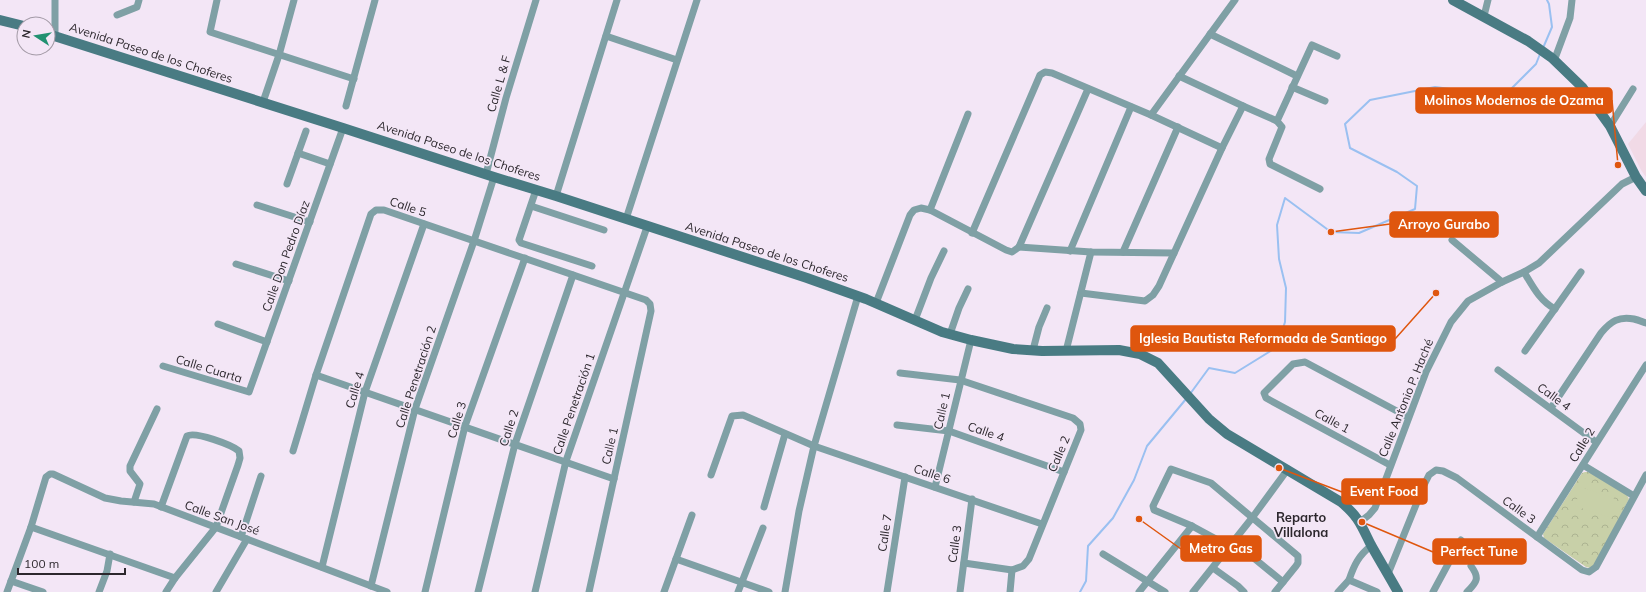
<svg xmlns="http://www.w3.org/2000/svg" width="1646" height="592" font-family="Mulish,sans-serif">
<style>
.education{fill:#f1dae6}
.park{fill:url(#park-crowns)}
.pitch{fill:#c8d0a8}
.lines{fill:none;stroke-linecap:round;stroke-linejoin:round}
.stream{stroke:#9ac0f1;stroke-width:2}
.street{stroke:#7fa0a5;stroke-width:7}
.secondary{stroke:#497b83;stroke-width:10}
.labels{text-anchor:middle;stroke-width:3.5;stroke-linejoin:round;paint-order:stroke}
.street-label{font-size:12px;fill:#2c272d;stroke:#f3e6f6}
.neighbourhood-label{font-size:13px;font-weight:bold;fill:#2c272d;stroke:#f3e6f6}
.leader{fill:none;stroke:#df560e;stroke-width:1.5}
.callout-dot{fill:#df560e;stroke:#f3e6f6;stroke-width:1.5}
.callout{fill:#df560e;stroke:#df560e;stroke-width:1.5}
.callout-label{font-size:13px;text-anchor:middle;font-weight:bold;fill:#fff}
</style>
<defs>
<pattern id="park-crowns" width="20" height="18" patternUnits="userSpaceOnUse"><rect width="20" height="18" fill="#c8d0a8"/><path d="M2 6a3 3 0 1 1 6 0M12 15a3 3 0 1 1 6 0" fill="none" stroke="#acb391"/></pattern>
</defs>
<rect width="100%" height="100%" fill="#f3e6f6"/>
<path class="education" d="M1646,122V177L1641,170L1628,144Z"/>
<path class="park" d="M1585,472H1589L1627,495L1629,499L1595,565L1590,568L1586,567L1547,540L1544,538L1543,534L1582,473Z"/>
<path class="pitch" d="M1581,487L1614,498L1608,517L1575,506Z"/>
<g class="lines">
<g class="stream">
<path d="M1543,48L1552,27L1549,4L1547,0"/>
<path d="M1190,394L1209,368L1235,373L1277,347L1285,322L1286,288L1279,259L1277,225L1285,198L1331,232L1359,233L1415,209L1417,186L1397,172L1350,148L1345,124L1370,100L1435,87L1504,96L1536,64L1540,54"/>
<path d="M1080,592L1086,581L1088,546L1113,518L1134,480L1147,446L1186,399"/>
</g>
<g class="street">
<path d="M55,0V36"/>
<path d="M217,0L210,32L354,79"/>
<path d="M117,15L137,7L139,0"/>
<path d="M1484,16L1488,0"/>
<path d="M1210,34L1297,76"/>
<path d="M606,36L677,60"/>
<path d="M1554,61L1570,18L1572,0"/>
<path d="M1179,76L1243,106L1277,121L1282,127L1269,159L1270,164L1320,189"/>
<path d="M1292,87L1325,101"/>
<path d="M263,102L279,55L294,0"/>
<path d="M346,106L375,0"/>
<path d="M1151,115L1235,0"/>
<path d="M1277,121L1312,45L1337,56"/>
<path d="M1610,126L1633,89"/>
<path d="M298,153L330,164"/>
<path d="M486,174L506,98L536,0"/>
<path d="M287,184L306,131"/>
<path d="M536,190L519,240L521,243L592,266"/>
<path d="M556,196L617,0"/>
<path d="M257,205L310,222"/>
<path d="M531,206L604,230"/>
<path d="M930,210L968,114"/>
<path d="M626,219L697,0"/>
<path d="M972,233L1040,75L1045,72L1052,73L1151,115L1222,148"/>
<path d="M1452,240L1502,282"/>
<path d="M1019,247L1091,252L1174,253"/>
<path d="M1070,251L1131,107"/>
<path d="M1123,252L1178,127"/>
<path d="M236,264L289,281"/>
<path d="M1524,272C1533,287 1540,301 1555,309"/>
<path d="M1081,293L1145,301L1153,295L1159,286L1222,148L1243,106"/>
<path d="M876,303L910,215L914,210L921,208L930,210L1006,250L1012,252L1019,247L1088,89"/>
<path d="M915,320L931,278L944,251"/>
<path d="M218,324L267,342"/>
<path d="M950,334L959,308L968,289"/>
<path d="M1033,350L1039,327L1047,308"/>
<path d="M1066,351L1091,252"/>
<path d="M1525,351L1581,272"/>
<path d="M163,366L249,392L343,128"/>
<path d="M1498,370L1596,442"/>
<path d="M900,373L960,380L1073,418L1080,424L1081,430L1029,559L1023,566L1012,570L964,563"/>
<path d="M316,375L614,479"/>
<path d="M1551,408L1601,333C1611,321 1619,316 1634,319C1638,320 1643,322 1646,323"/>
<path d="M897,425L949,431L1064,472"/>
<path d="M293,451L316,375L371,214L376,210H384L646,300L650,304L651,311L589,592"/>
<path d="M1390,465L1266,398L1264,393L1293,364L1305,362L1408,417"/>
<path d="M1583,465L1634,496"/>
<path d="M711,475L732,416L743,415L814,446L1042,524"/>
<path d="M935,487L971,340"/>
<path d="M134,502L140,484L130,471V466L157,409"/>
<path d="M161,507L187,436C195,431 232,445 239,451L240,458L238,465L216,527L175,578L166,592"/>
<path d="M764,507L785,434"/>
<path d="M1360,522L1369,515L1375,508L1426,372L1451,322L1468,301L1502,282L1524,272L1539,263L1622,184L1636,177"/>
<path d="M31,527L46,477L50,474H53L105,498L121,501L154,504L387,592"/>
<path d="M241,537L261,476"/>
<path d="M1537,537L1646,365"/>
<path d="M1233,541L1283,582"/>
<path d="M1229,546L1192,526L1154,510L1153,506L1171,469L1211,483L1298,556V563L1296,566L1275,592"/>
<path d="M1103,554L1165,592"/>
<path d="M676,559L769,592"/>
<path d="M322,567L365,392L424,224"/>
<path d="M1213,568L1238,586L1244,592"/>
<path d="M1388,574L1424,485L1429,475L1436,470L1443,471L1457,478L1582,570L1589,572L1596,567L1646,475"/>
<path d="M1349,580C1354,565 1359,555 1371,546"/>
<path d="M11,581L43,592"/>
<path d="M371,586L415,409L474,241L494,177"/>
<path d="M7,592L31,527L175,578"/>
<path d="M99,592L107,571L110,554"/>
<path d="M216,592L247,539"/>
<path d="M425,592L465,426L525,258"/>
<path d="M478,592L515,444L573,275"/>
<path d="M535,592L566,461L647,227"/>
<path d="M664,592L692,515"/>
<path d="M738,592L763,528"/>
<path d="M785,592L799,511L814,446L858,296"/>
<path d="M887,592L905,477"/>
<path d="M960,592L972,499"/>
<path d="M1010,592L1012,570"/>
<path d="M1139,592L1192,526"/>
<path d="M1193,592L1252,518L1288,469"/>
<path d="M1338,592L1349,580L1377,592"/>
<path d="M1433,592L1461,540"/>
<path d="M1467,592C1477,582 1480,578 1471,566"/>
</g>
<g class="secondary">
<path d="M1453,0L1528,41L1552,58L1582,87L1610,126L1636,177L1646,191"/>
<path d="M0,20L24,26"/>
<path d="M48,34L343,128L494,177L556,196L807,278L866,299L942,332L971,340L1013,349L1042,351L1119,350L1140,354L1158,363L1209,419L1227,434L1341,502C1359,517 1361,525 1371,545C1380,561 1389,576 1398,592"/>
</g>
</g>
<g class="labels">
<g class="street-label">
<text transform="translate(151 53) rotate(18)" y="4">Avenida Paseo de los Choferes</text>
<text transform="translate(499 84) rotate(-74)" y="4">Calle L &amp; F</text>
<text transform="translate(459 151) rotate(18)" y="4">Avenida Paseo de los Choferes</text>
<text transform="translate(408 207) rotate(19)" y="4">Calle 5</text>
<text transform="translate(767 252) rotate(18)" y="4">Avenida Paseo de los Choferes</text>
<text transform="translate(286 256) rotate(-70)" y="4">Calle Don Pedro Díaz</text>
<text transform="translate(209 369) rotate(17)" y="4">Calle Cuarta</text>
<text transform="translate(416 377) rotate(-72)" y="4">Calle Penetración 2</text>
<text transform="translate(355 390) rotate(-73)" y="4">Calle 4</text>
<text transform="translate(1554 397) rotate(36)" y="4">Calle 4</text>
<text transform="translate(1406 398) rotate(-68)" y="4">Calle Antonio P. Haché</text>
<text transform="translate(574 404) rotate(-71)" y="4">Calle Penetración 1</text>
<text transform="translate(942 411) rotate(-77)" y="4">Calle 1</text>
<text transform="translate(457 420) rotate(-73)" y="4">Calle 3</text>
<text transform="translate(1332 421) rotate(28)" y="4">Calle 1</text>
<text transform="translate(509 428) rotate(-72)" y="4">Calle 2</text>
<text transform="translate(986 432) rotate(19)" y="4">Calle 4</text>
<text transform="translate(1582 445) rotate(-59)" y="4">Calle 2</text>
<text transform="translate(610 446) rotate(-77)" y="4">Calle 1</text>
<text transform="translate(1059 454) rotate(-67)" y="4">Calle 2</text>
<text transform="translate(932 474) rotate(18)" y="4">Calle 6</text>
<text transform="translate(1519 510) rotate(36)" y="4">Calle 3</text>
<text transform="translate(222 518) rotate(20)" y="4">Calle San José</text>
<text transform="translate(885 533) rotate(-81)" y="4">Calle 7</text>
<text transform="translate(955 544) rotate(-82)" y="4">Calle 3</text>
</g>
<g class="neighbourhood-label">
<text x="1301" y="522">Reparto<tspan x="1301" dy="15">Villalona</tspan></text>
</g>
</g>
<path class="leader" d="M1618 165L1612 100M1331 232L1390 224M1436 293L1395 339M1279 468L1342 492M1139 519L1181 549M1362 522L1433 552"/>
<g class="callout-dot">
<circle cx="1618" cy="165" r="4"/>
<circle cx="1331" cy="232" r="4"/>
<circle cx="1436" cy="293" r="4"/>
<circle cx="1279" cy="468" r="4"/>
<circle cx="1139" cy="519" r="4"/>
<circle cx="1362" cy="522" r="4"/>
</g>
<g class="callout">
<rect x="1416" y="88" width="196" height="25" rx="4"/>
<rect x="1390" y="212" width="108" height="25" rx="4"/>
<rect x="1131" y="326" width="264" height="25" rx="4"/>
<rect x="1342" y="479" width="85" height="25" rx="4"/>
<rect x="1181" y="536" width="80" height="25" rx="4"/>
<rect x="1433" y="539" width="93" height="25" rx="4"/>
</g>
<g class="callout-label">
<text x="1514" y="105">Molinos Modernos de Ozama</text>
<text x="1444" y="229">Arroyo Gurabo</text>
<text x="1263" y="343">Iglesia Bautista Reformada de Santiago</text>
<text x="1384" y="496">Event Food</text>
<text x="1221" y="553">Metro Gas</text>
<text x="1479" y="556">Perfect Tune</text>
</g>
<g transform="translate(36 36) rotate(282)"><circle r="19" fill="#f3e6f6" stroke="#a39aa6"/>
<path d="M0-3L7 15L0 10L-7 15Z" fill="#219171"/>
<text y="-6" font-size="11" font-weight="bold" text-anchor="middle" fill="#2c272d">N</text>
</g>
<path d="M18 568v6h107v-6" fill="none" stroke="#2c272d" stroke-width="2"/>
<text x="24" y="568" font-size="12" fill="#2c272d" stroke="#f3e6f6" stroke-width="3" paint-order="stroke">100 m</text>
</svg>
